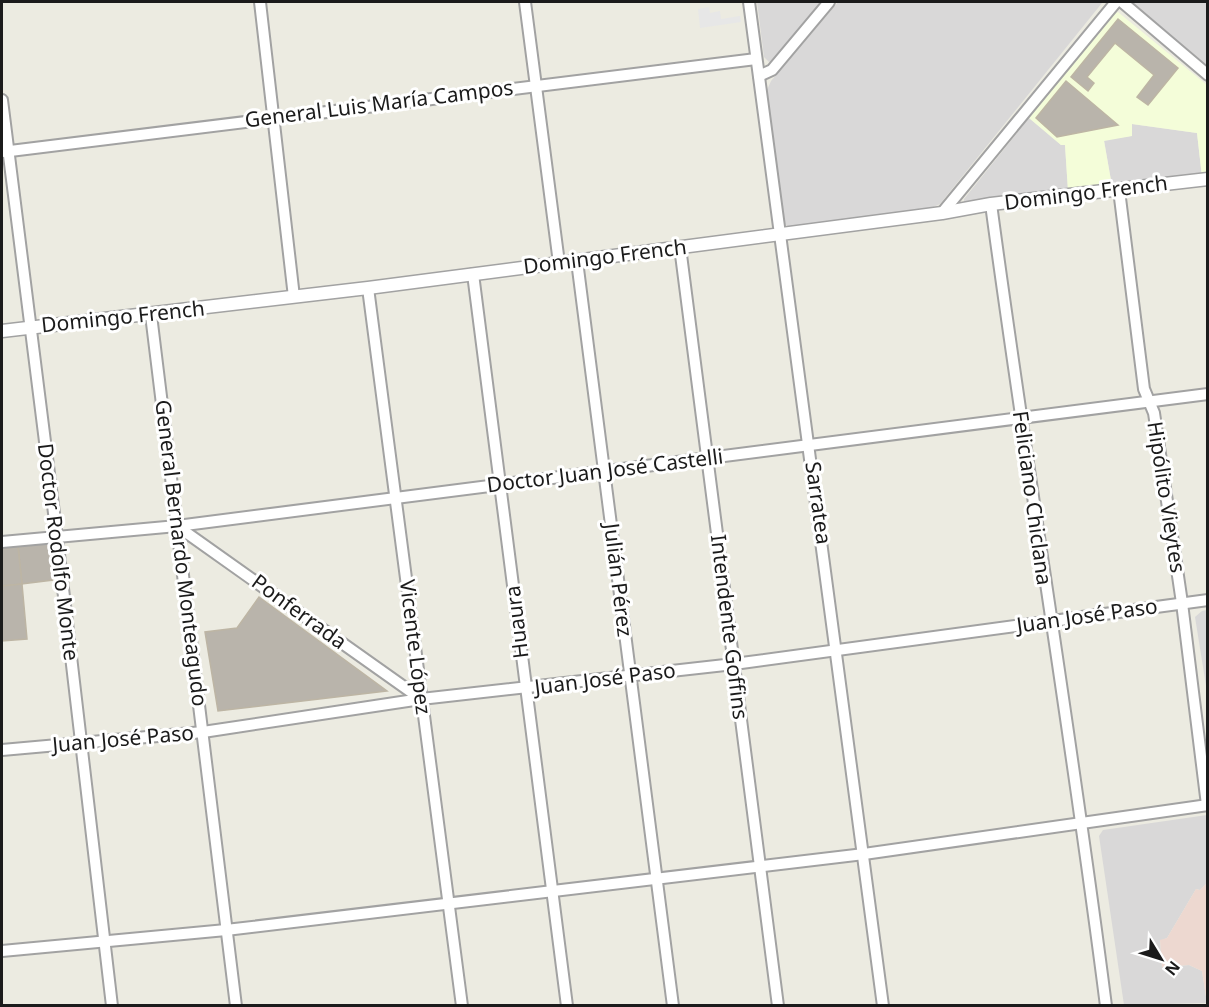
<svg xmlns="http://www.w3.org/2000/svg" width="1209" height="1007" font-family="'Noto Sans',sans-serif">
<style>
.residential{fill:#d9d8d8}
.commercial{fill:#edd8d0}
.education{fill:#f4fdd9}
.parking{fill:#e7e7e7}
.building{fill:#b9b4ab;stroke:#bdb5a4;stroke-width:1.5}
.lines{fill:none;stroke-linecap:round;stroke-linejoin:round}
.minor-casing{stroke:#a2a2a2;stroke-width:14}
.tertiary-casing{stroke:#a2a2a2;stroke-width:15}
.minor{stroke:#fff;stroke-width:10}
.tertiary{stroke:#fff;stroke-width:12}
.labels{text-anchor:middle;stroke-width:6;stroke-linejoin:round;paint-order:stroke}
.street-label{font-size:21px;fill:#1b1b1b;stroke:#fff}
</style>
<rect width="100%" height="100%" fill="#ecebe1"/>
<g class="residential">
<path d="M757,2H824L775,60L769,62L764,57Z"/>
<path d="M838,2H1102V3L940,204L929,209L789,227L782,222L767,90L771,81Z"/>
<path d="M1131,2H1207V69L1133,5Z"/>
<path d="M1029,118L1061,145H1065L1068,191L964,203V199Z"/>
<path d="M1132,124L1197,133L1202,177L1112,186L1104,140L1131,136Z"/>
<path d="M1207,610H1208L1207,692L1195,617L1202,611Z"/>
<path d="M1207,815V883L1200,890L1196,889L1167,938L1160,941L1162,967L1189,965L1202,971L1207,1003L1124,1005L1099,836L1103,830Z"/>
</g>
<path class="commercial" d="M1207,883L1208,1003H1207L1202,971L1189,965L1162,967L1160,940L1167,938L1196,889L1200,890Z"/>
<path class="education" d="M1118,12L1207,85V176L1202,177L1197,133L1132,124V136L1104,141L1112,186L1068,191L1065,145H1061L1029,118L1110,16Z"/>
<path class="parking" d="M709,7L710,13L720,11L721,19L740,16L741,22L700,28L698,9Z"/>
<g class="building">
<path d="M1118,19L1178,68L1148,105L1137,97L1154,75L1115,43L1087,77L1094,83L1088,91L1071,77Z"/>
<path d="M1066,81L1118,125L1057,137L1036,118Z"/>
<path d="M50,543L53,580L22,584L18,547Z"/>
<path d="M18,547L22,584L2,586V548Z"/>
<path d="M22,584L27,639L2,641V586Z"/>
<path d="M259,597L387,691L218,711L205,632L237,628Z"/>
</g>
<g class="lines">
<defs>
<g id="minor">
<path d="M260,2L294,297"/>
<path d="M525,2L559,263"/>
<path d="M749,2L883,1006"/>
<path d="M1122,2L1208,75"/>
<path d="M759,76L772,70L829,2"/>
<path d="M2,100L57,537L112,1006"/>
<path d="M2,152L756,59"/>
<path d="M1119,190L1144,389L1154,413L1182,603L1207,805"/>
<path d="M991,204C1027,472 1072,738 1106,1006"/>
<path d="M942,213L1116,2"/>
<path d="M680,247L778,1006"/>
<path d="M577,261L673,1006"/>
<path d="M473,274L567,1006"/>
<path d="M368,288L462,1006"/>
<path d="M151,315L236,1006"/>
<path d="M177,526L421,699"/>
<path d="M2,542L177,526L1208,394"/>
<path d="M2,750L203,732L421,699L734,664L1208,600"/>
<path d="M2,951L226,930L864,854L1208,805"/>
</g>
<path id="tertiary" d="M2,331L368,288L942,213L991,204L1208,179"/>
</defs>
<use href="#minor" class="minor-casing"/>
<use href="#tertiary" class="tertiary-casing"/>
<use href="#minor" class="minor"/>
<use href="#tertiary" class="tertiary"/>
</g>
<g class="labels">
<g class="street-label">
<text transform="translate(379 104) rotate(-7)" y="7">General Luis María Campos</text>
<text transform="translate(1086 193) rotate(-7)" y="7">Domingo French</text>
<text transform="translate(605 257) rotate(-7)" y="7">Domingo French</text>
<text transform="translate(123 317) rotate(-6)" y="7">Domingo French</text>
<text transform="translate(605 471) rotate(-7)" y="7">Doctor Juan José Castelli</text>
<text transform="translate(1166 497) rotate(81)" y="7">Hipólito Vieytes</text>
<text transform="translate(1032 498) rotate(82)" y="7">Feliciano Chiclana</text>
<text transform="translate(818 503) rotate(82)" y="7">Sarratea</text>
<text transform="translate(58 552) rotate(83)" y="7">Doctor Rodolfo Monte</text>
<text transform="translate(181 553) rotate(83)" y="7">General Bernardo Monteagudo</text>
<text transform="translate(618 580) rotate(83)" y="7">Julián Pérez</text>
<text transform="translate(299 612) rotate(36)" y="7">Ponferrada</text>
<text transform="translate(1087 616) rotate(-8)" y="7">Juan José Paso</text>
<text transform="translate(517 622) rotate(-97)" y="7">Huaura</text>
<text transform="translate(729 627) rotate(83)" y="7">Intendente Goffins</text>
<text transform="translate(415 647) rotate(83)" y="7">Vicente López</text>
<text transform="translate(605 679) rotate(-7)" y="7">Juan José Paso</text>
<text transform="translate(123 739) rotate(-5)" y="7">Juan José Paso</text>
</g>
</g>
<rect width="1209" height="1007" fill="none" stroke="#1b1b1b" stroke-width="6"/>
<g transform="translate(1161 959) rotate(128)" stroke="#ffffff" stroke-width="4.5" paint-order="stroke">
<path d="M0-4.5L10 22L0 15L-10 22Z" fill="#1b1b1b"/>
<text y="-9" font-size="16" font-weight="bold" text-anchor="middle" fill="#1b1b1b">N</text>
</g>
</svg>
